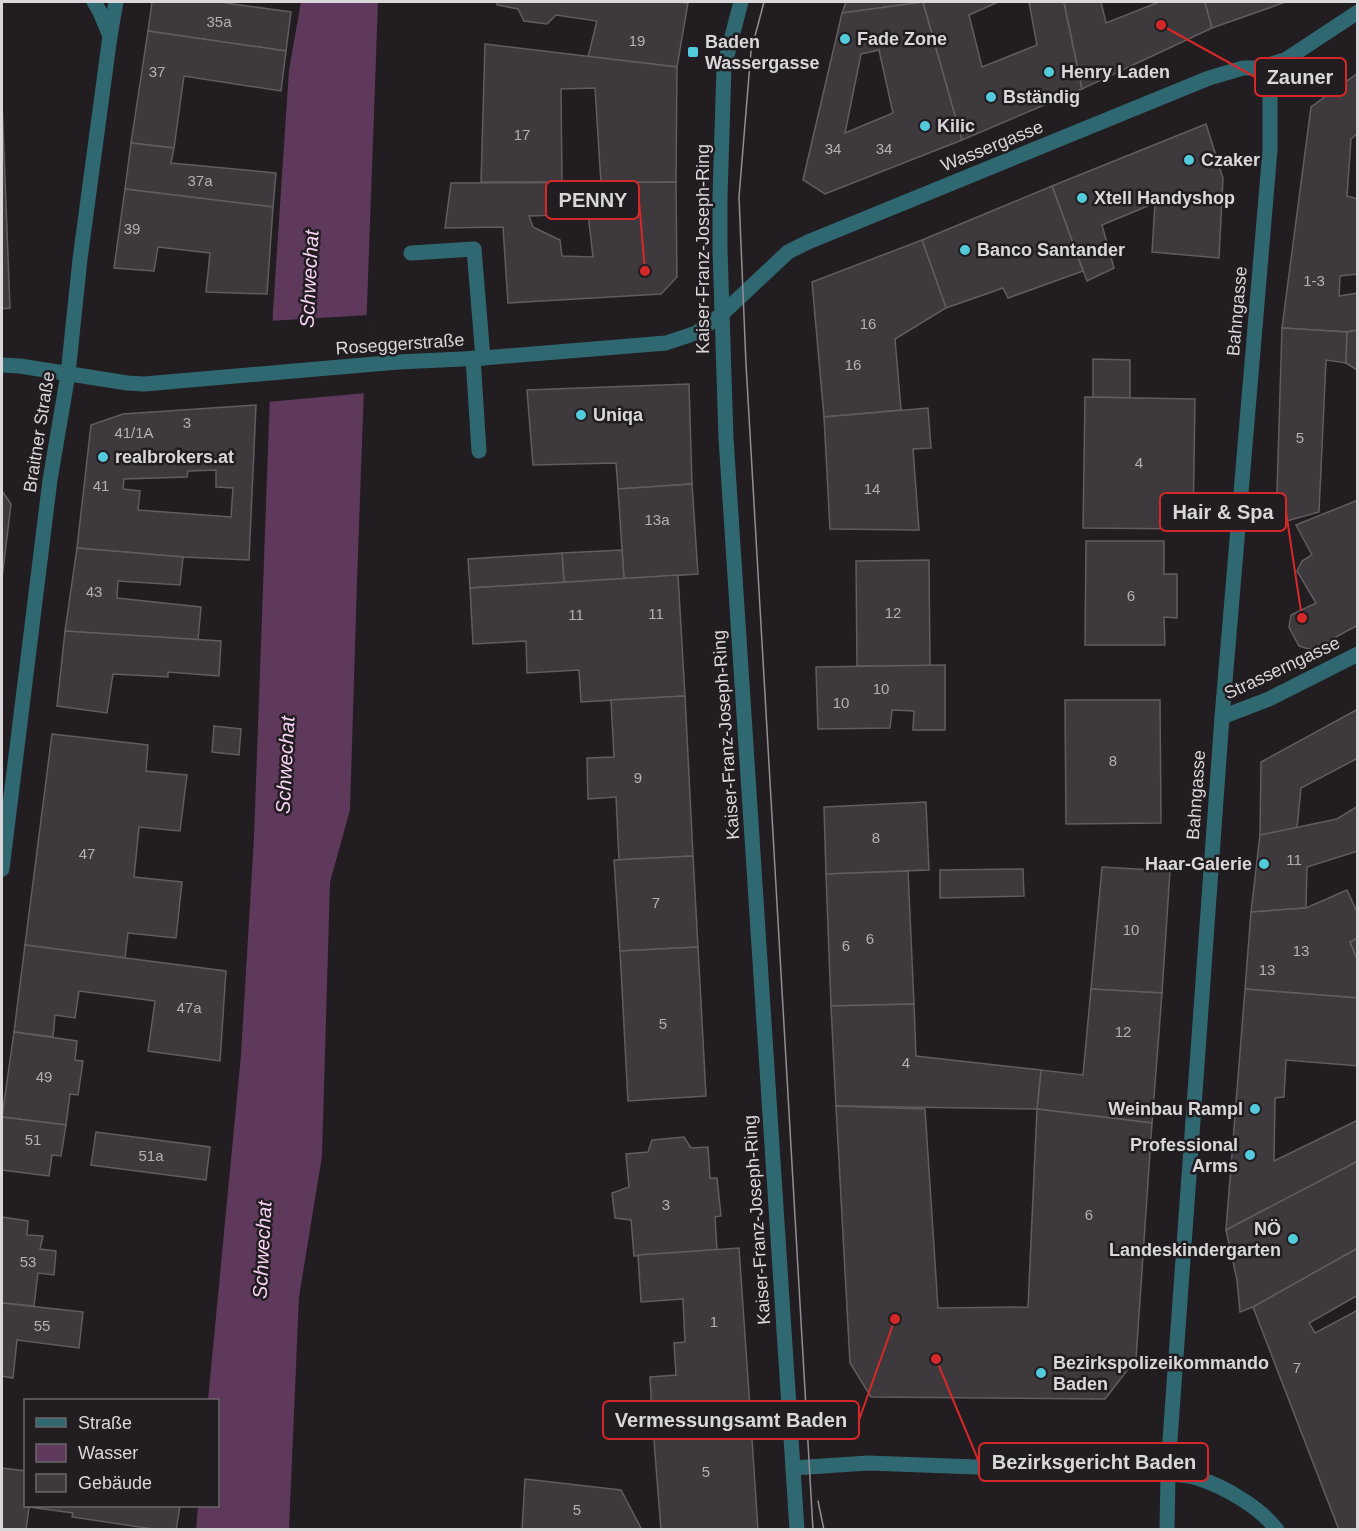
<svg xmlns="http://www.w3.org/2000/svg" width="1359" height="1531" font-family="Helvetica,sans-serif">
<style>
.water{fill:#5f395c}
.pier{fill:#211d20}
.building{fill:#3e393d;stroke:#625c61;stroke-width:1.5;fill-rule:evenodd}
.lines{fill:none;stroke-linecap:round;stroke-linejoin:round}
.minor{stroke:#306871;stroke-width:15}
.tram{stroke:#928e91;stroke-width:1.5}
.poi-dot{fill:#54cadd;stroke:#211d20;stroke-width:2}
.labels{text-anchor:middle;stroke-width:5;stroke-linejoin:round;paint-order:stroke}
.number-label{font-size:15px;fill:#b3b0b3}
.poi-label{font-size:18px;font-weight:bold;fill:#dad7da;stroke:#211d20;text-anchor:start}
.street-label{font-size:18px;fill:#dad7da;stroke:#211d20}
.water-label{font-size:20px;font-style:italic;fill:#fad4f6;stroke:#211d20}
.leader{fill:none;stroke:#d62828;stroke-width:2}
.callout-dot{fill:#d62828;stroke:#211d20;stroke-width:2}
.callout{fill:#211d20;stroke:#d62828;stroke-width:2}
.callout-label{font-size:20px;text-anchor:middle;font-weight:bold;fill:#dad7da}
</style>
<rect width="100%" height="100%" fill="#211d20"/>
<path class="water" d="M301,2H378L357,581L350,810L330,882L322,1156L299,1297L289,1529L196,1530L198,1506H218V1400H208L241,1055L254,837L273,311L289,70Z"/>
<path class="pier" d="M369,315L366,393L267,402L269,321Z"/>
<g class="building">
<path d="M152,2H226V3L291,12L286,51L148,31Z"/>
<path d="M497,2H676L688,3L677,67L588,57L597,21L556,15L547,24L524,21L518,9L497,5Z"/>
<path d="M846,2H923L842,13Z"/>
<path d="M923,2L962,140L825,194L803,180L842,13ZM879,50L893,113L845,133L861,54Z"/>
<path d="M923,2H998L969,15L982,67L1037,45L1029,2H1064L1082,89L962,140Z"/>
<path d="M1064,2H1101L1106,23L1159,2H1205L1212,28L1082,89Z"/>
<path d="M1205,2H1282L1283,3L1212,28Z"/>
<path d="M148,31L286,51L281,91L184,76L174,148L131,143Z"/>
<path d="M485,44L677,67L676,182L601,183L595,88L561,89L562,182H481Z"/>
<path d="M1358,73V133L1351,139L1347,196L1358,199V274L1340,276L1339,296L1358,293V330L1347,332L1282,328L1311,107Z"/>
<path d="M2,101L10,308L2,309Z"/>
<path d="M1206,124L1223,178L1219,258L1152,252L1155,203L1102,225L1114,268L1087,281L1052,186Z"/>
<path d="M131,143L174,148L171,163L276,173L273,207L125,189Z"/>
<path d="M676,182L677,277L661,294L508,303L503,227L445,228L451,183ZM588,214L593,257L562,256L560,240L533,227L529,216Z"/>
<path d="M1052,186L1083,271L1008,298L1003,288L946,308L922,240Z"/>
<path d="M125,189L273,207L267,294L206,292L210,253L158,247L154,271L114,268Z"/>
<path d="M922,240L946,308L895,339L901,410L824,417L812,282Z"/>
<path d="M1282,328L1347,332L1346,363L1326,360L1319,512L1276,524Z"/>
<path d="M1358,330V370H1357L1346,363L1347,332Z"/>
<path d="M1093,359L1130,360V398L1093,397Z"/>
<path d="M689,384L692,484L618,489L616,463L533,465L527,390Z"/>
<path d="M1085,397L1195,399L1193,529L1083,528Z"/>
<path d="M256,405L249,560L183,557L77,548L91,425L123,414ZM216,470V487L233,488L231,517L138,510L140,491L123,489L124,479L187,477L188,471Z"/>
<path d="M928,408L931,448L913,449L919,530L830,529L824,417Z"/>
<path d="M692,484L698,574L624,579L618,489Z"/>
<path d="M2,491L11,504L2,578Z"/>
<path d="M1358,500V625L1312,650L1299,646L1289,627L1291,615L1316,603L1297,571L1302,561L1312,555L1296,525Z"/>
<path d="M1086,541H1164V574H1177V618L1164,617L1165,645H1085Z"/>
<path d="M77,548L183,557L180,585L118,581L117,598L201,607L198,640L65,631Z"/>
<path d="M622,550L624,579L564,583L562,553Z"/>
<path d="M562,553L564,583L470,588L468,559Z"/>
<path d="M929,560L930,666H857L856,561Z"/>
<path d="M678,575L685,696L581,702L579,670L527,673L526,641L473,644L470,588Z"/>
<path d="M65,631L221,641L219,676L168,672V677L113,674L107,713L57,706Z"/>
<path d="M945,665V730H913L914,711L892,710L890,728L818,729L816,667Z"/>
<path d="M685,696L693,856L619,860L616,797L588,799L587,758L614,757L611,700Z"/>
<path d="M1065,700H1160L1161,823L1066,824Z"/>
<path d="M1358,709V758L1301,788L1297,828L1260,835L1261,762Z"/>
<path d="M214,726L241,729L239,755L212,752Z"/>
<path d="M52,734L148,745L146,771L187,775L180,831L139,827L134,877L182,882L176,938L128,933L125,958L25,945Z"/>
<path d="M926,802L929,870L826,874L824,807Z"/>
<path d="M1358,806V851L1307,867L1306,908L1251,912L1260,835L1337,819Z"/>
<path d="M693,856L698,947L620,951L614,860Z"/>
<path d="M1102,867L1170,871L1162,993L1091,989Z"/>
<path d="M1023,869L1024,896L940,898V870Z"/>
<path d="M908,871L914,1004L831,1006L826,874Z"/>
<path d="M1347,890L1358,914V938L1350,942L1358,961V998L1245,989L1251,912L1306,908Z"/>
<path d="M1358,938V961L1350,942Z"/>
<path d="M25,945L226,971L220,1061L148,1051L155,1001L79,991L75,1018L55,1015L53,1037L14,1032Z"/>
<path d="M698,947L706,1096L628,1101L620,951Z"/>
<path d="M1091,989L1162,993L1152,1123L1037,1109L1041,1070L1083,1075Z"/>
<path d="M1245,989L1358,998V1066L1286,1060L1284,1097L1275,1098L1274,1161L1358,1120V1161L1226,1230Z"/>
<path d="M914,1004L916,1056L1041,1070L1037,1109L836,1106L831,1006Z"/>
<path d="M14,1032L77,1041L75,1060L83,1061L78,1095L70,1094L66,1125L2,1117Z"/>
<path d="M836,1106L925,1109L938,1308L1028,1307L1037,1109L1152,1123L1136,1359L1105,1399L871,1397L850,1363Z"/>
<path d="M2,1117L66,1125L61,1156L52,1155L49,1176L2,1170Z"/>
<path d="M96,1132L210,1147L206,1180L91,1165Z"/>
<path d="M684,1137L691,1148L708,1147L710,1178H717L721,1216L715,1217L717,1250L634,1256L631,1220L615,1218L612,1193L629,1187L626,1154L648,1152L652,1140Z"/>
<path d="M1358,1161V1248L1253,1307L1240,1312L1237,1280L1226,1230Z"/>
<path d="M2,1217L28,1221L27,1235L43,1236L40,1249L56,1251L54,1275L38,1273L34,1306L2,1303Z"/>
<path d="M739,1248L750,1408L652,1415L650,1377L676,1375L674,1343L685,1342L683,1299L641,1302L638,1255Z"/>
<path d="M1358,1248V1295L1309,1323L1315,1333L1358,1310V1530H1339L1253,1307Z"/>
<path d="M2,1303L83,1312L79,1348L17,1340L13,1378L2,1376Z"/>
<path d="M750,1408L758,1530H661L652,1415Z"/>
<path d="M2,1468L26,1471V1506H180L176,1530H160L72,1517L73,1513L29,1507L26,1530H2Z"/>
<path d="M525,1479L621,1490L642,1530H522Z"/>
</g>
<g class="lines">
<g class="minor">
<path d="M94,2L100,12L110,36"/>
<path d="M741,2L724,67L720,197V249L726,438L797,1530"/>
<path d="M411,253L474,249L483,358"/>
<path d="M473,358L479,451"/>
<path d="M2,365L20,366L127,383L144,384L398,362L483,358L666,343L696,333L722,314L788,252L808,242L1209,78L1243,68H1257L1285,60L1358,12"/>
<path d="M1222,717L1269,699L1358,654"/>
<path d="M2,869L50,480L68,374L80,259L110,36L116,2"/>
<path d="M793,1468L868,1463L1168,1474C1178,1475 1190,1475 1200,1479C1225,1487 1261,1508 1277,1530"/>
<path d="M1167,1530L1168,1474L1170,1440L1222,717L1270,150V97L1264,75L1257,68"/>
</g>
<g class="tram">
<path d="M764,2L751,51L739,197L746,364L813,1530"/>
<path d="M818,1501L824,1530"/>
</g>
</g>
<g class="poi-dot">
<circle cx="845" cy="39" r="6"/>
<rect x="687" y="46" width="12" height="12" rx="3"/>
<circle cx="1049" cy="72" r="6"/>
<circle cx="991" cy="97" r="6"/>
<circle cx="925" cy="126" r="6"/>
<circle cx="1189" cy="160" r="6"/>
<circle cx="1082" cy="198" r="6"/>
<circle cx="965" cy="250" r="6"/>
<circle cx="581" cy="415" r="6"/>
<circle cx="103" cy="457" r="6"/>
<circle cx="1264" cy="864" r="6"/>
<circle cx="1255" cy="1109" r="6"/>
<circle cx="1250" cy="1155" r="6"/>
<circle cx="1293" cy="1239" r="6"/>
<circle cx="1041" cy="1373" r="6"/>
</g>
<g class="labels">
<g class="number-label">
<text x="219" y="27">35a</text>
<text x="637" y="46">19</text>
<text x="157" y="77">37</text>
<text x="522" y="140">17</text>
<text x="833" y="154">34</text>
<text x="884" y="154">34</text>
<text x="200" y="186">37a</text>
<text x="132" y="234">39</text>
<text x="1314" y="286">1-3</text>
<text x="868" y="329">16</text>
<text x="853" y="370">16</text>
<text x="187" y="428">3</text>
<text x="134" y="438">41/1A</text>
<text x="1300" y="443">5</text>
<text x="1139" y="468">4</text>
<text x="101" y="491">41</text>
<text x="872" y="494">14</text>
<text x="657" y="525">13a</text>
<text x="94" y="597">43</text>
<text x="1131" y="601">6</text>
<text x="893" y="618">12</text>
<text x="656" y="619">11</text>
<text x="576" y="620">11</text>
<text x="881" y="694">10</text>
<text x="841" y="708">10</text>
<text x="1113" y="766">8</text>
<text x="638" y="783">9</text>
<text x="876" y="843">8</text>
<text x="87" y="859">47</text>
<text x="1294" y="865">11</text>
<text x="656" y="908">7</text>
<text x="1131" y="935">10</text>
<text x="870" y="944">6</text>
<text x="846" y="951">6</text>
<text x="1301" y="956">13</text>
<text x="1267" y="975">13</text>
<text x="189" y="1013">47a</text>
<text x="663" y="1029">5</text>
<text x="1123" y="1037">12</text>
<text x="906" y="1068">4</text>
<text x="44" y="1082">49</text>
<text x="33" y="1145">51</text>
<text x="151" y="1161">51a</text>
<text x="666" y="1210">3</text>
<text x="1089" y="1220">6</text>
<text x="28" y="1267">53</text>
<text x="714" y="1327">1</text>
<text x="42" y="1331">55</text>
<text x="1297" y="1373">7</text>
<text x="706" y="1477">5</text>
<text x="577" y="1515">5</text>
</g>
<g class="poi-label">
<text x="857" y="45">Fade Zone</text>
<text x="705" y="48">Baden<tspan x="705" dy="21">Wassergasse</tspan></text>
<text x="1061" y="78">Henry Laden</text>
<text x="1003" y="103">Bständig</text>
<text x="937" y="132">Kilic</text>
<text x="1201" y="166">Czaker</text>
<text x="1094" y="204">Xtell Handyshop</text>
<text x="977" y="256">Banco Santander</text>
<text x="593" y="421">Uniqa</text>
<text x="115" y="463">realbrokers.at</text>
<text x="1252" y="870" text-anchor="end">Haar-Galerie</text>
<text x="1243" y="1115" text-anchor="end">Weinbau Rampl</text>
<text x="1238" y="1151" text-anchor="end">Professional<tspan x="1238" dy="21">Arms</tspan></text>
<text x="1281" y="1235" text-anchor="end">NÖ<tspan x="1281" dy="21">Landeskindergarten</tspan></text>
<text x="1053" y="1369">Bezirkspolizeikommando<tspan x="1053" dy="21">Baden</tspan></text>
</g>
<g class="street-label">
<text transform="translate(992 146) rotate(-22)" y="6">Wassergasse</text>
<text transform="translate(703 249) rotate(-90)" y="6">Kaiser-Franz-Joseph-Ring</text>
<text transform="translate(1237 311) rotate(-85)" y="6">Bahngasse</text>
<text transform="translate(400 344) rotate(-4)" y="6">Roseggerstraße</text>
<text transform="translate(39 432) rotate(-81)" y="6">Braitner Straße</text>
<text transform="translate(1282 668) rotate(-25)" y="6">Strasserngasse</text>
<text transform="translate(726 735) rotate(-94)" y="6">Kaiser-Franz-Joseph-Ring</text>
<text transform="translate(1196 795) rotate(-86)" y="6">Bahngasse</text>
<text transform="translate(757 1220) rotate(-94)" y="6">Kaiser-Franz-Joseph-Ring</text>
</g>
<g class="water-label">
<text transform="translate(309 279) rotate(-87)" y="7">Schwechat</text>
<text transform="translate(285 765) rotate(-87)" y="7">Schwechat</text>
<text transform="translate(262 1250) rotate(-87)" y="7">Schwechat</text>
</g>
</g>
<path class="leader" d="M1161 25L1255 77M645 271L639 200M1302 618L1286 512M895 1319L859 1420M936 1359L979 1462"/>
<g class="callout-dot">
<circle cx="1161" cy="25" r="6"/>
<circle cx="645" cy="271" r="6"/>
<circle cx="1302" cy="618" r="6"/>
<circle cx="895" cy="1319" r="6"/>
<circle cx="936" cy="1359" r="6"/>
</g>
<g class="callout">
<rect x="1255" y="58" width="91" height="38" rx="6"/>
<rect x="546" y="181" width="93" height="38" rx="6"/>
<rect x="1160" y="493" width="126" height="38" rx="6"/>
<rect x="603" y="1401" width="256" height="38" rx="6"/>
<rect x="979" y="1443" width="229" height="38" rx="6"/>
</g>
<g class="callout-label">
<text x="1300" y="84">Zauner</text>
<text x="593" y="207">PENNY</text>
<text x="1223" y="519">Hair &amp; Spa</text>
<text x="731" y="1427">Vermessungsamt Baden</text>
<text x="1094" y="1469">Bezirksgericht Baden</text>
</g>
<rect width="1359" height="1531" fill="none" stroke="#dad7da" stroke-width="6"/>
<rect x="24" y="1399" width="195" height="108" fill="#211d20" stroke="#6b676a" stroke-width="1.5"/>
<rect x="36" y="1418" width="30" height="9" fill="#306871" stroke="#6b676a" stroke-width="1.5"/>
<text x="78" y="1429" font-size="18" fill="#dad7da">Straße</text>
<rect x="36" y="1444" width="30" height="18" fill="#5f395c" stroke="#6b676a" stroke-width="1.5"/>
<text x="78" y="1459" font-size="18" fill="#dad7da">Wasser</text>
<rect x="36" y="1474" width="30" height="18" fill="#3e393d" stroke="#6b676a" stroke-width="1.5"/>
<text x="78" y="1489" font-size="18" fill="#dad7da">Gebäude</text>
</svg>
